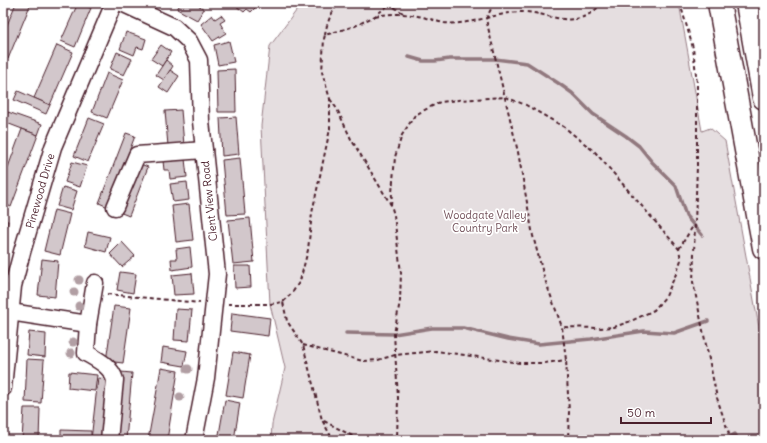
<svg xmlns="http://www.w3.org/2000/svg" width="767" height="443" font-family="Delius,sans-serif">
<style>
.green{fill:#e5dee0;stroke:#987e86}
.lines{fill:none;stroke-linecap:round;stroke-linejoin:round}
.stream{stroke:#91787e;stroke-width:3.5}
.building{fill:#d2c7cb;stroke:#4a1f2b}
.minor-casing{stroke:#4a1f2b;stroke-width:19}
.highway-casing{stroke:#4a1f2b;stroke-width:25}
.path{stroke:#4a1f2b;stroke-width:2;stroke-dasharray:4 3;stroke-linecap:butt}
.minor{stroke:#fff;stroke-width:16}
.highway{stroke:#fff;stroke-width:22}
.tree{fill:#b19ea3}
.labels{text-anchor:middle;stroke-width:3.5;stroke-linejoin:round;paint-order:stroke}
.street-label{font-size:11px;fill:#4a1f2b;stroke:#fff}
.park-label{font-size:11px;fill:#714f58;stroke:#fff}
</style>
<rect width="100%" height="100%" fill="#fff"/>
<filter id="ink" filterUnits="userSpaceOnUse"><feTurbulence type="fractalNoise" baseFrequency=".025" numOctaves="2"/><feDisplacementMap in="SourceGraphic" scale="8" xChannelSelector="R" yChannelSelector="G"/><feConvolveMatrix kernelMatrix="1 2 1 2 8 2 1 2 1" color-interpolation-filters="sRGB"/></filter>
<g filter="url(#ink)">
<path class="green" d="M302,3H679L702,131L710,128L725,141L764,355V440H271L272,424L285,368L270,304L261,126L270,46Z"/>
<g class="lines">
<g class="stream">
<path d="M409,57L423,61H435L450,59H495L527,63L558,83L572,93L593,114L626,136L639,146L652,162L676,186L686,216L702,235"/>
<path d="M346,333L394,334L432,328H463L508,339L539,344L591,339L644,331L674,333L708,321"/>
<path d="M726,440L735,434L738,440"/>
</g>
</g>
<g class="building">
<path d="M16,3H31L8,59L3,56V35Z"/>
<path d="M78,3L91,8L75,47L61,41Z"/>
<path d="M181,3H195L204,9L197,20L177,9Z"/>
<path d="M232,3H253L257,6L251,12L247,9L244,12Z"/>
<path d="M212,15L215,19L221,15L225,20L220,23L226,33L213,41L201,24Z"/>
<path d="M126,32L146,39L143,49L137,47L134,55L120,49Z"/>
<path d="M229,41L234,62L218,65L214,45Z"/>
<path d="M57,45L73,52L50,105L34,98Z"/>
<path d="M161,45L171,52L162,66L151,59Z"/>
<path d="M117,52L132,59L124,75L110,69Z"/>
<path d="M166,60L173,66L164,80L156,75Z"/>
<path d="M235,69L236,112H218L217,70Z"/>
<path d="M170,70L179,76L168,93L159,87Z"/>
<path d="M107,73L123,80L107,118L92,112Z"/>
<path d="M18,91L50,105L46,114L14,100Z"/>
<path d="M181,110L184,145L168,146L165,111Z"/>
<path d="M8,112L42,124L38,135L4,122Z"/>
<path d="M236,117L239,154L222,156L220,118Z"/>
<path d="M89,118L104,124L88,162L74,156Z"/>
<path d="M22,129L38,135L11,207L3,203V181Z"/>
<path d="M126,133L135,136L108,207L99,203Z"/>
<path d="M240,158L245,214L227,215L222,160Z"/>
<path d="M185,159L187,177L170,179L169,170H164L163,161Z"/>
<path d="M72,162L87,166L80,187L65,182Z"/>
<path d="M138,163L148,167L129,216L119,212Z"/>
<path d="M187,182L189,200L173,202L170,184Z"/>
<path d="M63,187L77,191L71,210L57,206Z"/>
<path d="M189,204L193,240L176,242L172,206Z"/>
<path d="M54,210L70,214L60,255L44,251Z"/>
<path d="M250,218L254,262L233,264L228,220Z"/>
<path d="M3,220L8,221L6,231L3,230Z"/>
<path d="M88,232L110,237L106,252L85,246Z"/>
<path d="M122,242L135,256L122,267L110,254Z"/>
<path d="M190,247L192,267L172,270L171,259H177L176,249Z"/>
<path d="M42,259L58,261L55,297L38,295Z"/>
<path d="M234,266H250L251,287L235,288Z"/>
<path d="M120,272L136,274L133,293L117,290Z"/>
<path d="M192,273L194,294L174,295L172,275Z"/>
<path d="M114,306L131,308L123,363L106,361Z"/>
<path d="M176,309L192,310L189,341L174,340Z"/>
<path d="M232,313L270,318L268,336L230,331Z"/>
<path d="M29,332L46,334L45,357L27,355Z"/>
<path d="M163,347L187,351L184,366L161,362Z"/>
<path d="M233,352L250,355L243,398L226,395Z"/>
<path d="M27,359L44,360L41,403L25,402Z"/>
<path d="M161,368L178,371L167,440H148Z"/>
<path d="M69,372L97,375L95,391L68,388Z"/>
<path d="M121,372L132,373L126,440H115Z"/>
<path d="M98,378L109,379L103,440H91Z"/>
<path d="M225,400L240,403L234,440H218Z"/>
<path d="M24,408H40L39,440H22Z"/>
<path d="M61,430L91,431V440H61Z"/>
</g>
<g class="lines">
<defs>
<g id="minor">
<path d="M122,3L174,27L189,41L199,60L201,121L217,274L206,378L194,440"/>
<path d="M115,207L137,155L204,150"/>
<path d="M95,283L88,324L86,353C98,360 111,366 115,380L109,440"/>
<path d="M10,312L88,324"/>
<path d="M3,388L13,286L22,252L53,147L114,3"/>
</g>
<g id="highway">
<path d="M719,3L764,248"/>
<path d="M747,3L764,98"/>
</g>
</defs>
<use href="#minor" class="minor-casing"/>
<use href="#highway" class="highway-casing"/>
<g class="path">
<path d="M388,3L403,13"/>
<path d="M494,3L486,19L518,152L533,236L544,277L562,327L566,360L569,412L568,440"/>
<path d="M680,3L693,48L697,83V166L693,282L717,398L731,440"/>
<path d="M375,16C392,13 409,13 426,18C432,19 438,22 444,23C472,26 498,11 526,12C544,13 562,23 580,18C589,16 597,8 604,3"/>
<path d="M325,35C327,22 331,14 338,3"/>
<path d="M330,99L337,109L351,139L391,205L394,215L401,273L400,301L394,334L398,398L397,440"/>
<path d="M391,205L395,157L402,135L415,115L440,102L458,100L505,97L526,105L564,127L595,152L679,249L681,260L676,274L666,296L654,310L631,321L614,327L598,328L562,327"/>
<path d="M679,249L693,226"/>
<path d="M107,294L200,303"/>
<path d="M283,302L292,293L300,281L308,250L312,213L330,129V99L322,72L324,39L325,35L355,26L375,16L391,3"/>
<path d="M228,304H270L283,302L287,321L303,345L322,420L333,440"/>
<path d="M303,345L363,361L378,360L395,355L436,351L520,363H545L566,360"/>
<path d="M324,421L360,440"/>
</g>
<use href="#minor" class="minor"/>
<use href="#highway" class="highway"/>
</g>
<g class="tree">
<circle cx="79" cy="280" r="4.5"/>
<circle cx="74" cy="292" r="4.5"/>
<circle cx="79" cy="306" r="4.5"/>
<circle cx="73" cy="342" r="4.5"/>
<circle cx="71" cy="353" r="4.5"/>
<circle cx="188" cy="369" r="4.5"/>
<circle cx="180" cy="397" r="4.5"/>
</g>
</g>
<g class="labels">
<g class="street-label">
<text transform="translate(40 191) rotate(-74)" y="4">Pinewood Drive</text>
<text transform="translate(209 201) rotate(-96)" y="4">Clent View Road</text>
</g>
<g class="park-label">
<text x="485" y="219">Woodgate Valley<tspan x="485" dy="13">Country Park</tspan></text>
</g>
</g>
<rect width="767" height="443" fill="none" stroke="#fff" stroke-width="16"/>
<rect x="8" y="8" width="751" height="427" fill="none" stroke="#4a1f2b" stroke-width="1.5" filter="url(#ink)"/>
<path d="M621 417v6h90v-6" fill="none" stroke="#4a1f2b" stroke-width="2"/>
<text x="627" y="417" font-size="12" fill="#4a1f2b" stroke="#ffffff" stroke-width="3" paint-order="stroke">50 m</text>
</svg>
